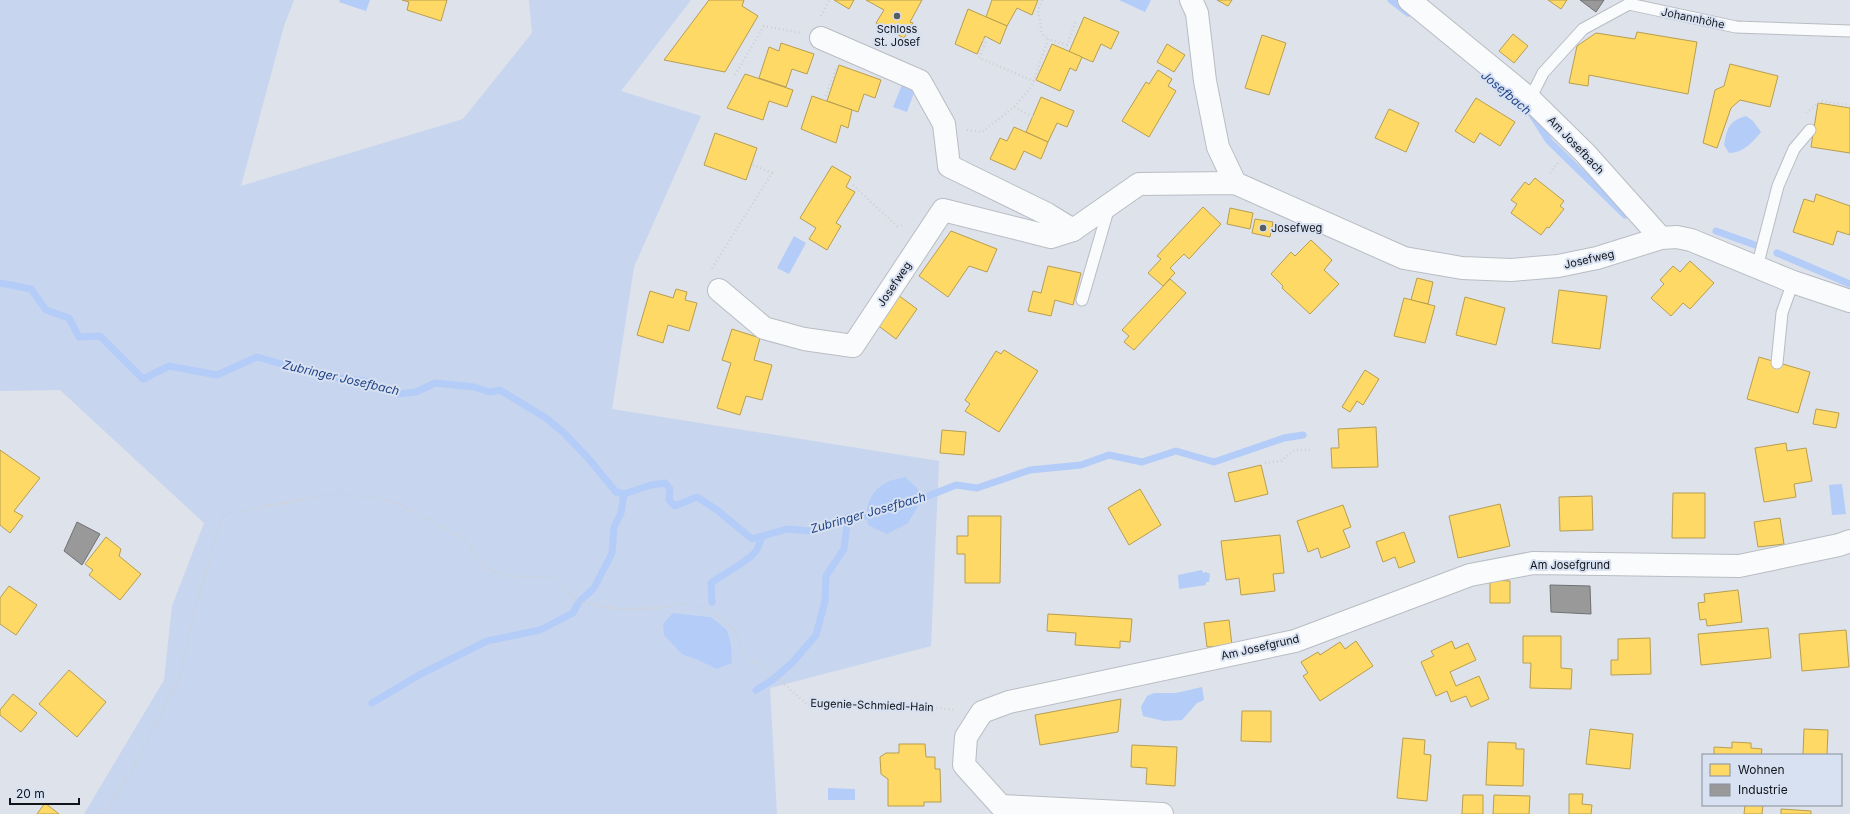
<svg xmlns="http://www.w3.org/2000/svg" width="1850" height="814" font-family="Inter,sans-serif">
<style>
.green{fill:#c8d5ee;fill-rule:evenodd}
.water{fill:#b3ccf8}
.homes{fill:#ffd966;stroke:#b89e4f}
.industry{fill:#999;stroke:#707173}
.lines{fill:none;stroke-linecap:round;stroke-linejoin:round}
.stream{stroke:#b3ccf8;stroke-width:7}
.service-casing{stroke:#b9bdc3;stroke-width:13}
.minor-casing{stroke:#b9bdc3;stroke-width:24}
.path{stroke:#cfd0d2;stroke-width:2.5;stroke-dasharray:1 3;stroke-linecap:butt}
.service{stroke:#fafbfc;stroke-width:11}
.minor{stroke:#fafbfc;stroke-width:22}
.poi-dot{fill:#585c63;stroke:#d7e1f1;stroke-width:1.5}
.labels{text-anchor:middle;stroke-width:4;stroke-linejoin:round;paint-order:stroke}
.street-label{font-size:11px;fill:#11141a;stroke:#d7e1f1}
.poi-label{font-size:11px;fill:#11141a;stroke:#d7e1f1}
.water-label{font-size:12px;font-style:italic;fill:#1e4185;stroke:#d7e1f1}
</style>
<rect width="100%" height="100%" fill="#dde2eb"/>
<path class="green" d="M0,0H294L284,26L241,186L463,119L532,33L529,0H691L621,91L701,116L634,267L612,409L939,461L931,646L770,688L777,814H84L164,680L172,606L204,523L60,390L0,391ZM905,477L868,501L884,484ZM673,613L711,617L716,669L696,659L683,655Z"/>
<g class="water">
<path d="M340,0H370L366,11L339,2Z"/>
<path d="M1119,0H1151L1145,12Z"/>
<path d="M902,85L915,90L907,112L893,107Z"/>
<path d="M1746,116L1753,121L1761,132C1753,142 1743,153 1729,153L1724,145C1727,128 1729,121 1746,116Z"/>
<path d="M794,236L806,243L789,274L777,268Z"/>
<path d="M905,477L917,488L922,499L908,523L887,534L868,525C864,509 869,493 884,484C890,480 898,479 905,477Z"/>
<path d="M1842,484L1846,514L1832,515L1829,485Z"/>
<path d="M1202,570L1203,573L1206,572L1210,574L1209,582H1206V585L1179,589L1178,575Z"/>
<path d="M673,613L711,617L727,630L731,645L732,663L716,669L696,659L683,655L664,635L663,624Z"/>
<path d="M1202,687L1204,700L1197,703L1182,720L1164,721L1143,716L1141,707L1147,696L1154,693H1176Z"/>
<path d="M828,788L855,789V800H828Z"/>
</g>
<g class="homes">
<path d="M402,0H447L441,21L407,10L409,2Z"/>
<path d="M709,0H744L742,6L758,16L725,72L664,60Z"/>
<path d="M834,0H854L849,9Z"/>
<path d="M866,0H922L910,22L913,23L904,38L876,23L884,10Z"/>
<path d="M992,0H1038L1032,15L1017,8L1007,26L986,17Z"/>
<path d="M1217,0H1232L1228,6Z"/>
<path d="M1548,0H1567L1561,9Z"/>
<path d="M968,9L1007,26L1000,44L985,36L977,54L955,44Z"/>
<path d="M1084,17L1119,32L1111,49L1101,44L1093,62L1069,52Z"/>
<path d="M1637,32L1697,42L1688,94L1589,75L1588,86L1569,83L1577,46L1596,33L1635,39Z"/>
<path d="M1513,34L1528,46L1514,63L1499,51Z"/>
<path d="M1262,35L1286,43L1269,95L1245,88Z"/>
<path d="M781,43L814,54L807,74L792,69L786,87L759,78L769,47L779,51Z"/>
<path d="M1052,44L1082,57L1076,71L1070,68L1060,91L1036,80Z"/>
<path d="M1167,44L1185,55L1174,72L1157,62Z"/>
<path d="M1730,64L1778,76L1770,107L1740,100L1731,108L1717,148L1703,143L1715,90L1724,86Z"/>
<path d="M839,65L881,80L875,98L864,94L858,112L827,101Z"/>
<path d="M1158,70L1172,79L1168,86L1176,91L1149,137L1122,121L1146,82L1149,84Z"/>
<path d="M745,74L793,90L787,107L769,101L763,120L727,108Z"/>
<path d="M812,96L852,110L848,128L841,125L836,143L801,129Z"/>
<path d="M1041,97L1074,111L1067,127L1057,123L1048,142L1026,132Z"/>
<path d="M1476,98L1515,122L1500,146L1480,133L1474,143L1455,131Z"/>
<path d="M1818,103L1850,108V153L1811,147Z"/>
<path d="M1389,109L1419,123L1406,152L1375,138Z"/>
<path d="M1014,127L1048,142L1041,159L1024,151L1015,170L990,159L1000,138L1007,141Z"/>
<path d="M715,133L757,148L746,180L704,165Z"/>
<path d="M832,166L851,177L846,187L855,192L836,223L841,226L827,250L809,239L816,228L800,218Z"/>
<path d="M1535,178L1564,201L1560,206L1564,209L1549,228L1547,227L1541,235L1511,213L1517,204L1511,200L1525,182L1529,185Z"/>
<path d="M1816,194L1850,206V235L1837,231L1833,245L1793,232L1804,199L1814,202Z"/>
<path d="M1203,207L1221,224L1189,259L1184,254L1170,268L1175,273L1163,286L1148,273L1161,259L1157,256Z"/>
<path d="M1230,208L1253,213L1250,229L1227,224Z"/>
<path d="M1255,219L1273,222L1270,237L1252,233Z"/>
<path d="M951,231L997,249L987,272L969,266L948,297L919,276Z"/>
<path d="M1311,240L1332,260L1324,270L1339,284L1310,314L1282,288L1283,286L1271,274L1291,252L1295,256Z"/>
<path d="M1690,261L1714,283L1690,309L1683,303L1671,316L1651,298L1664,284L1660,280L1673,266L1680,272Z"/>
<path d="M1048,266L1081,273L1073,305L1055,300L1051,316L1028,311L1033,291L1041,293Z"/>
<path d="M1417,278L1433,282L1428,304L1411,300Z"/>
<path d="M1170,279L1186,293L1134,350L1124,342L1129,336L1122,330Z"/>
<path d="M676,289L687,292L685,300L697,303L689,331L668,325L663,343L637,335L650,291L673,298Z"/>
<path d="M1559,290L1607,296L1600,349L1552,343Z"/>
<path d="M898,295L917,309L896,339L876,324Z"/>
<path d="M1465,297L1505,308L1496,345L1456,335Z"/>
<path d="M1404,298L1435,306L1425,343L1394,336Z"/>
<path d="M732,329L760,338L754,360L772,365L762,400L746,396L740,415L717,408L731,363L722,360Z"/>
<path d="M1004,350L1038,371L999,432L965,411L970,404L965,400L996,351L1001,354Z"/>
<path d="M1759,357L1810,372L1798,413L1747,399Z"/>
<path d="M1365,370L1379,379L1363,405L1357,401L1350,412L1342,407Z"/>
<path d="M1816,409L1839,413L1836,428L1813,424Z"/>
<path d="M1376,427L1378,467L1332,468L1331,448H1339L1338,429Z"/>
<path d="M942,430L966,432L964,455L940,453Z"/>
<path d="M1786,443L1787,451L1806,448L1812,481L1794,484L1796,497L1764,502L1755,448Z"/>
<path d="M0,450L40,478L14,511L23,516L10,533L0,525Z"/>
<path d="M1261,465L1268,494L1235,502L1228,473Z"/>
<path d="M1140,489L1161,525L1129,545L1108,508Z"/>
<path d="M1673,493H1705V538H1672Z"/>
<path d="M1592,496L1593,530L1560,531L1559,497Z"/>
<path d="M1500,504L1510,546L1458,558L1449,516Z"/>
<path d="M1343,505L1351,527L1343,530L1350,547L1321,558L1318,548L1308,552L1297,521Z"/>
<path d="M968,516H1001L1000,583H965V554H957V536H968Z"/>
<path d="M1780,518L1784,544L1758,547L1754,522Z"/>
<path d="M1404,532L1415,562L1399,568L1395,557L1383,562L1376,542Z"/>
<path d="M1280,535L1284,573L1273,574L1275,591L1241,595L1239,578L1226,580L1221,541Z"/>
<path d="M106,537L121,549L119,556L141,574L120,600L89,575L93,570L85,564Z"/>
<path d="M1490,580L1510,581V603H1490Z"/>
<path d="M9,586L37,605L16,635L0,624V598Z"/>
<path d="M1738,590L1742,622L1707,626L1706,619L1700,620L1698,603L1705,602L1704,594Z"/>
<path d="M1048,614L1132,619L1130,642L1120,641V648L1075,645L1076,633L1047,631Z"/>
<path d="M1229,620L1232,645L1207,647L1204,623Z"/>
<path d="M1768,628L1771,658L1701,665L1698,634Z"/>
<path d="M1846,630L1849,667L1802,671L1799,634Z"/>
<path d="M1523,636H1561V668L1572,669L1571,689L1530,688L1531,663H1523Z"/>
<path d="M1650,638L1651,674L1611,675V660H1618V639Z"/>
<path d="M1356,641L1373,666L1320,701L1303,676L1308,673L1301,662L1318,652L1320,655L1340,642L1345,649Z"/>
<path d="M1452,641L1455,649L1468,643L1476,660L1450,672L1456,686L1479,676L1489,699L1471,707L1466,696L1451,702L1447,691L1436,696L1421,662L1434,656L1431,651Z"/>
<path d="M69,670L106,702L77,737L39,704Z"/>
<path d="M13,694L37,713L21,732L0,715V710Z"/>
<path d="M1121,699L1118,732L1040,745L1035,715Z"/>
<path d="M1242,711H1271V742L1241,741Z"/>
<path d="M1590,729L1633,734L1630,769L1586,764Z"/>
<path d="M1804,729L1828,730L1827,755H1803Z"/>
<path d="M1403,738L1425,740L1424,754L1431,755L1427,801L1397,798Z"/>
<path d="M1488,742L1516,743V749H1524L1523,786L1486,785Z"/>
<path d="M1732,742L1751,743V748L1762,749L1761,755H1714V747L1732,748Z"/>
<path d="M899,744H925L926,757H935V769H940L941,802H924V806H888V779L881,774L880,757L886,753H899Z"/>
<path d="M1132,745L1177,747L1175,786L1146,784L1147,768L1131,767Z"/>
<path d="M1569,794H1583L1582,804L1592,805L1591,814H1569Z"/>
<path d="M1463,795H1483V814H1462Z"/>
<path d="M1494,795L1530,796L1529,814H1493Z"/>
<path d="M45,803L59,814H37Z"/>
<path d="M1745,805H1763L1762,814H1744Z"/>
<path d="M1781,809L1811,811V814H1781Z"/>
</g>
<g class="industry">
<path d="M1580,0H1604L1596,12Z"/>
<path d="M77,522L100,534L82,565L64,551Z"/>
<path d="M1550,585L1590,586L1591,614L1551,612Z"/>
</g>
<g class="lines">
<g class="stream">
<path d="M1391,0L1408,13"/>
<path d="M1531,113L1549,141L1625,215"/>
<path d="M1716,231L1755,245"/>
<path d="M1777,253L1850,284"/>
<path d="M0,283L31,289L46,310L69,318L79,337L100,336L143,379L169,366L217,375L257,357L324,376L365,381L398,394L416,392L435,383L474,387L490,392L500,390L546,418L564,433L588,458L616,492L624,494L651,485L665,483L670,489L669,500L675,506L697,497L717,510L752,539L787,529L810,531L848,517L866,516L875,513"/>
<path d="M913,502L956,485L977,488L1030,470L1081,465L1109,455L1142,462L1176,451L1214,462L1284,438L1303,435"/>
<path d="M712,602L711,583C723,574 748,562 756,551C759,547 760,541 762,536"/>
<path d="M756,690L771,681L792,663L816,635L825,601L826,576L844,549L848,517"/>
<path d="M372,703L419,675L487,641L540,630L573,613L579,602L594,588L612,553L614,527L621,513L624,494"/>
</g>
<defs>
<g id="service">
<path d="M1530,99L1543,73L1583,29L1629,4L1736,27L1850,31"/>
<path d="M1757,267L1778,186L1794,149L1810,130"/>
<path d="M1082,300L1109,207"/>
<path d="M1777,363L1782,313L1793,282"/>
</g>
<g id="minor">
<path d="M1191,0L1197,13L1205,81L1218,147L1235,183"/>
<path d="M1409,0L1530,99L1585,153L1661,238"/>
<path d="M821,38L920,81L944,124L949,166L1047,214L1073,230"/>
<path d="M719,290L764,328L804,339L853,346L943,210L1051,237L1073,230L1139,184L1235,183L1404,258L1462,268L1511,270L1558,266L1597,258L1661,238L1677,237L1691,240L1793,282L1850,301"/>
<path d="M1162,814L1001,806L964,765L966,737L982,712L1009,702L1295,641L1470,575L1533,563L1739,566L1839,545L1850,541"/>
</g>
</defs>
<use href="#service" class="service-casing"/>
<use href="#minor" class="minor-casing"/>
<g class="path">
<path d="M1042,0L1038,11L1042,34L1048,39"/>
<path d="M821,16L829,0"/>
<path d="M983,40L986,42L979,58L1034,81"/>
<path d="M735,75L764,26L801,33"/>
<path d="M824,100L836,69"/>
<path d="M1014,107L1033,117"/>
<path d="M1806,113L1821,101L1850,105"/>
<path d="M967,130L982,132L1014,107L1032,86L1048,39L1067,45L1076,21"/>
<path d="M1550,173L1560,160"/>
<path d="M853,185L897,226L905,225"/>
<path d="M712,268L772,173L751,164"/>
<path d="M1265,463L1281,461L1294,450H1313"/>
<path d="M104,814L132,770L180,676L192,621L215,540L225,514L337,493L392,501L463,538L483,566L503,576L553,577L579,602L619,609L659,608L682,603L704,607L735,630L747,658L771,673L808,705L887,703L956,710"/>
</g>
<use href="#service" class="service"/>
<use href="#minor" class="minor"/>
</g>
<g class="poi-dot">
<circle cx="897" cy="16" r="4"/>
<circle cx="1263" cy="228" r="4"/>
</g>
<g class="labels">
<g class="street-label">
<text transform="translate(1693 18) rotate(12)" y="4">Johannhöhe</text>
<text transform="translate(1576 145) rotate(46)" y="4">Am Josefbach</text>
<text transform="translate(1589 259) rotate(-13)" y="4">Josefweg</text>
<text transform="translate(894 284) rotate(-56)" y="4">Josefweg</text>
<text x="1570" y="569">Am Josefgrund</text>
<text transform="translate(1260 647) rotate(-13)" y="4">Am Josefgrund</text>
<text transform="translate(872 705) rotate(2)" y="4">Eugenie-Schmiedl-Hain</text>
</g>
<g class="poi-label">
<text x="897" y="33">Schloss<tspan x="897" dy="13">St. Josef</tspan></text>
<text x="1271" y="232" text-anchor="start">Josefweg</text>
</g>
<g class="water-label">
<text transform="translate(1506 93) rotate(40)" y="4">Josefbach</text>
<text transform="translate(341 378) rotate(13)" y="4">Zubringer Josefbach</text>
<text transform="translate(868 513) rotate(-16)" y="4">Zubringer Josefbach</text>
</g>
</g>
<rect x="1702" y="754" width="140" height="52" fill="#d7e1f1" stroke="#888f9b"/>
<rect x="1710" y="764" width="20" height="12" fill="#ffd966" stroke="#888f9b"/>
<text x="1738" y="774" font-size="12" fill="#11141a">Wohnen</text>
<rect x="1710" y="784" width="20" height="12" fill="#999999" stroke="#888f9b"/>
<text x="1738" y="794" font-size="12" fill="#11141a">Industrie</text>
<path d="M10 798v6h69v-6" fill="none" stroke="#11141a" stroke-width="2"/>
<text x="16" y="798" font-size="12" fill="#11141a" stroke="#d7e1f1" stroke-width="3" paint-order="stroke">20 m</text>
</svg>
